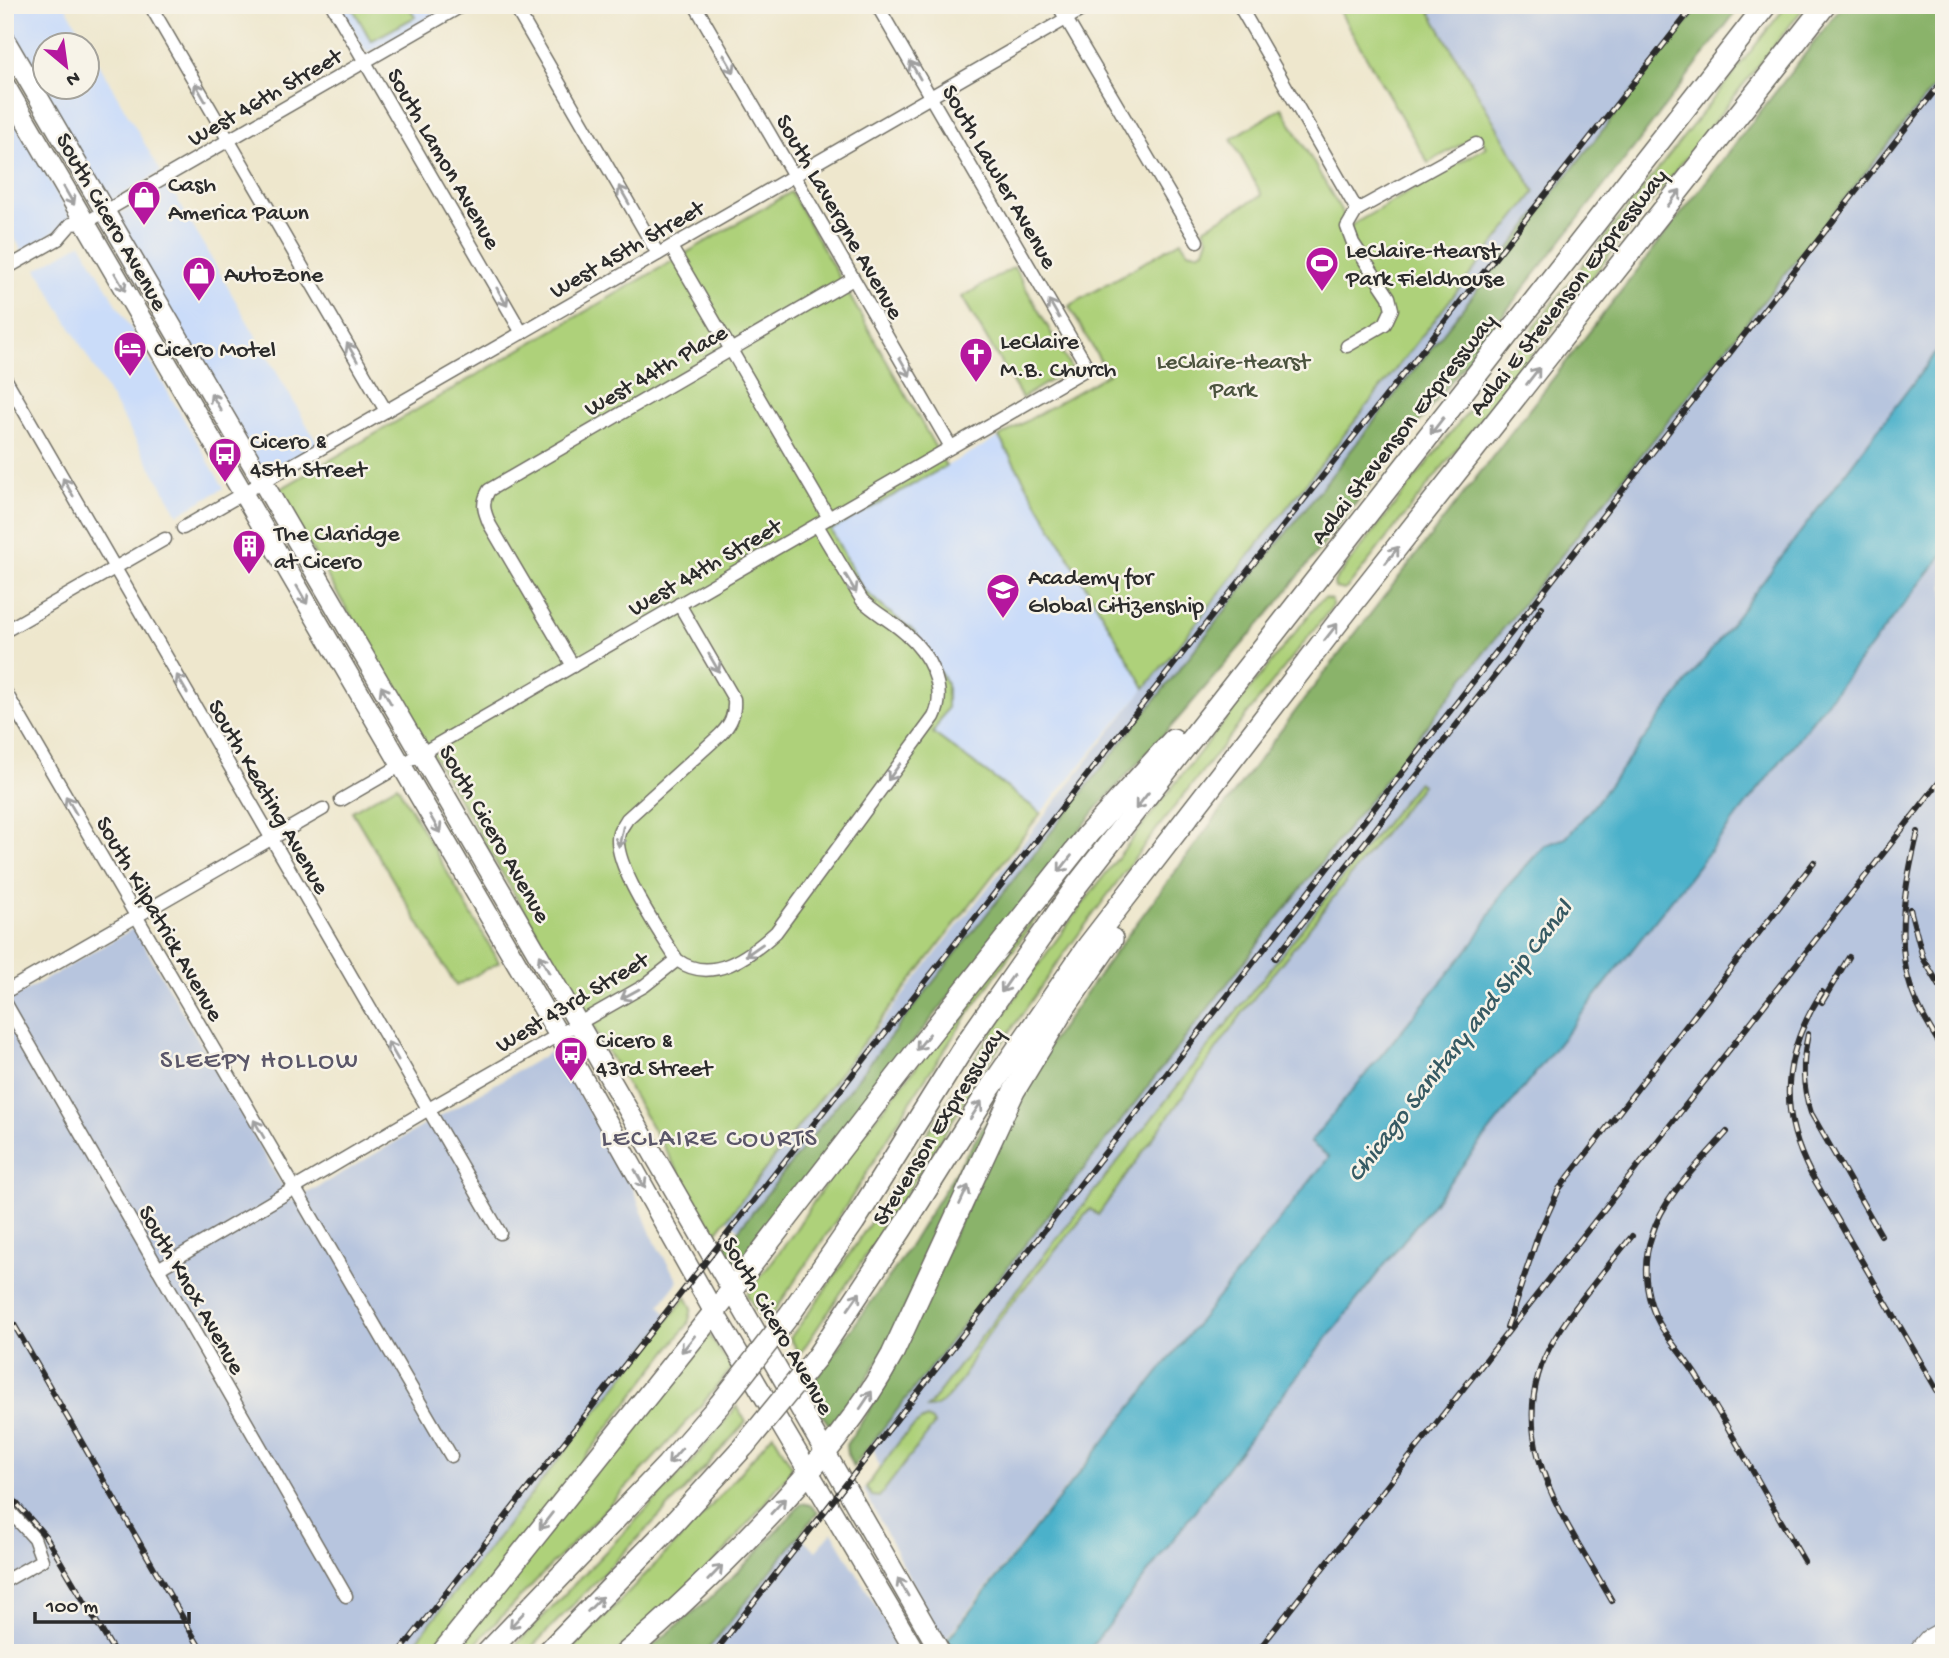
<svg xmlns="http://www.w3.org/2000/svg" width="1949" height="1658" font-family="'Gochi Hand',sans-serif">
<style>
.built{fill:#cadcf9;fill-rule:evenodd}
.industrial{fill:#b7c5de;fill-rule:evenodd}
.green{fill:#aed17a;stroke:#6c7e52;stroke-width:2}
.forest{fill:#8ab36a;stroke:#5a6f4a;stroke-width:2}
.water{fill:#4bb1ca;stroke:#3b6e7a;stroke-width:2}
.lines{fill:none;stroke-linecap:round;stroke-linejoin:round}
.minor-casing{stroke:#6f6d64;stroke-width:15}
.secondary-casing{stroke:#6f6d64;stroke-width:20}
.primary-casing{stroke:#6f6d64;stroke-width:22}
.motorway-casing{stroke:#6f6d64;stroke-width:24}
.minor{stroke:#fff;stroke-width:12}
.secondary{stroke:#fff;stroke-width:18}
.primary{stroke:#fff;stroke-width:19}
.motorway{stroke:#fff;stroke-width:21}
.rail-casing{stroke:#2b2b2b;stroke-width:6}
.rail{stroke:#f7f3e8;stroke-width:3.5;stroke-dasharray:10;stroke-linecap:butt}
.motorway-bridge-casing{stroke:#6f6d64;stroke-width:24;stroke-linecap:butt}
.motorway-bridge{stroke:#fff;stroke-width:21}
.oneway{stroke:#a0a0a0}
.labels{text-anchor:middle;stroke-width:5;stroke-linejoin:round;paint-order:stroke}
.street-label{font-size:24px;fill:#2b2b2b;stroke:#f7f3e8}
.poi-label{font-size:24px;fill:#2b2b2b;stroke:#f7f3e8;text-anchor:start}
.park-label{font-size:24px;fill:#4c543f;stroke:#f7f3e8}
.water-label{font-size:26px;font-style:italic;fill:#365a63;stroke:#f7f3e8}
.neighbourhood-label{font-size:26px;letter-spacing:2px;fill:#5b5769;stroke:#f7f3e8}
</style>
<rect width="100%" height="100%" fill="#f7f3e8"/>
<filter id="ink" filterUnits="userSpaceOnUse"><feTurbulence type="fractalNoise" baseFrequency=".0143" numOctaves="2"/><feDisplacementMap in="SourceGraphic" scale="14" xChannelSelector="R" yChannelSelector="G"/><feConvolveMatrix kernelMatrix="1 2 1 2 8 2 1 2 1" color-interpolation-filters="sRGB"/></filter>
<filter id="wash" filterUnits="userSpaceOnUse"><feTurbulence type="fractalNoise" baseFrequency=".00686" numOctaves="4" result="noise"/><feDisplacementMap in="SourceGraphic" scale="28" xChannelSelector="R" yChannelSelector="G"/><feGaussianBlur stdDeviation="1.57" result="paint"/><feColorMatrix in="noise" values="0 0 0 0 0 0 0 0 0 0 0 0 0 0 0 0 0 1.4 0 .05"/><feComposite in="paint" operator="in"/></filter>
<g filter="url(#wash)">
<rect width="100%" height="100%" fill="#eee7cd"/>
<g class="built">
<path d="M5,5H65L161,172L108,203L5,27ZM46,46H88V88H46Z"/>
<path d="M340,5H451L367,53Z"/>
<path d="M5,104L73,221L22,251L5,221Z"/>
<path d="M169,185L318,444L264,475L115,216Z"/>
<path d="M81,243L224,488L178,514L37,269Z"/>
<path d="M999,437L1145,688L1041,813L933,733L947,708L914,631L886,610L862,588L831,530Z"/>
</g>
<g class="industrial">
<path d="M1426,5H1701L739,1229L727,1219L1535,192Z"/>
<path d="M1944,74V342L1592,808L1566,838L1545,845L1503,891L1474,942L1310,1143L1329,1157L943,1642L864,1490L866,1487L872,1496L879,1497L934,1423L910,1431L880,1470L872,1443L1464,678ZM1418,782L1421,785L1249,1004L1097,1214L1090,1209L982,1342L966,1372L951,1393L945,1401L927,1408L1051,1246Z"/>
<path d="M1944,553V1653H1087L1287,1389Z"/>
<path d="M134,928L292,1202L554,1050L633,1189L653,1239L678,1281L660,1305L669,1319L407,1653H5V1003Z"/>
<path d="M832,1532L904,1653H705L799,1535L816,1551Z"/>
</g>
<g class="green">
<path d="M351,5H388L391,9L398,5H408L415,17L371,41Z"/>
<path d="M1336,5H1426L1535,192L1145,688L999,437L1108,374L1069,306L1181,241L1188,251L1197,253L1204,250L1208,238L1204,228L1262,195L1231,139L1282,108L1350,226L1486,147L1478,135L1428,163Z"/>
<path d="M1787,5H1806L1349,586L1344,590L1335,588L1334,582Z"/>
<path d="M791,192L946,466L831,530L862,588L886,610L914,631L947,684V708L933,733L1041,813L715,1234L277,491Z"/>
<path d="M1014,267L1071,368L1022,398L962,297Z"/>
<path d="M1325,598L1332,600V607L1149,839L1061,958L989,1062L887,1224L800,1354L790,1338C877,1223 946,1095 1029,978C1121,848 1222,725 1320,601Z"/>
<path d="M1418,782L1422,785L1249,1004L1098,1215L1090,1209C1054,1253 1016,1295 984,1340C970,1359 963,1383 946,1399C941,1404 934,1408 927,1408L1051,1246Z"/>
<path d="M397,785L499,962L456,986L352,811Z"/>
<path d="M1072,867L969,1013L915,1094L848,1203L765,1325L747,1295L792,1235L830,1177Z"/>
<path d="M686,1297L692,1308L688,1324L435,1653H407Z"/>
<path d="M707,1332L732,1368C651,1469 555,1558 467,1653H452Z"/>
<path d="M737,1406L746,1422L681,1494L526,1653H508L687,1467Z"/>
<path d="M927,1418L932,1421L934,1425L879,1497L872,1496L866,1487C881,1469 905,1426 927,1418Z"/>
<path d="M773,1434L792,1466L789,1473L727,1549L645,1628L615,1653H569L705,1513Z"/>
</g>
<g class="forest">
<path d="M1701,5H1741L1633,149L1276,605L1177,720L1099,806L742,1260C731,1264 727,1261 722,1251Z"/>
<path d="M1843,5H1944V74L1464,678L853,1467L847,1453L846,1445L882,1391L986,1164L1047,1048L1115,952L1306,697Z"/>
<path d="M1007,1089L889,1343L834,1432L806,1392L897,1266Z"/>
<path d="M802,1503L810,1505L818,1512L705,1653H644L709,1599L755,1555Z"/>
</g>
<path class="water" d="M1944,342V553L1287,1389L1087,1653H929L948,1639L1329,1157L1310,1142L1474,942L1503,891L1545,845L1566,838L1592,808Z"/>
</g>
<g filter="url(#ink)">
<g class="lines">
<defs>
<g id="minor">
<path d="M150,5L386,411"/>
<path d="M332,5L522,333"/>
<path d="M514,5L658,254"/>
<path d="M695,5L951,447"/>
<path d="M1058,5L1197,241"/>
<path d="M1239,5L1357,210"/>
<path d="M1357,210L1476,144"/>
<path d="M671,247L829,518"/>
<path d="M5,269L58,239L71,224L85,223L463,5"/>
<path d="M1347,346L1385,324L1392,309L1389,297L1353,243L1347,227L1357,210"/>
<path d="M5,378L500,1233"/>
<path d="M183,528L1090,5"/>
<path d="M679,604L734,699C735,715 731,724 720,735L627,819C625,823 620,829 619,833C610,861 661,934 677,960C712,985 750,956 776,932L934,717C948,688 928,653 906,634C892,621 875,613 862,600L817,525"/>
<path d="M5,631L165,539"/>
<path d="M573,666L490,525C484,511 481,504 489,490L853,279"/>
<path d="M5,691L451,1456"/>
<path d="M341,800L1088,368L877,5"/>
<path d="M5,992L323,809"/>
<path d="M5,1002L346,1596"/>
<path d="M158,1269L427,1110L644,986L677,960"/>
<path d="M5,1506L34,1538L42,1560L5,1581"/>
</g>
<g id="secondary">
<path d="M1916,1653L1928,1639L1944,1630"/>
<path d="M1940,1653L1944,1651"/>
</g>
<g id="primary">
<path d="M5,40L578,1023L941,1653"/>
<path d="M5,85L558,1034L714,1312L916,1653"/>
</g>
<g id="motorway">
<path d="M790,1314L854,1222L965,1045L1077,885L1766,5"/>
<path d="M816,1358L901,1230L991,1087L1088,946L1349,608L1825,5"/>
<path d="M442,1653L731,1291L915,1053L1088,834L1173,740"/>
<path d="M487,1653L667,1465L720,1404"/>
<path d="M547,1653L670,1527L744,1446"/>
<path d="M626,1653C679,1609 726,1562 773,1512C819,1462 859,1416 892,1355L1014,1091L1065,1007L1112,939"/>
</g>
</defs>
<use href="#minor" class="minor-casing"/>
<use href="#secondary" class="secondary-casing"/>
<use href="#primary" class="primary-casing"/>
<use href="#motorway" class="motorway-casing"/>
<use href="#minor" class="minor"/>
<use href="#secondary" class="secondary"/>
<use href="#primary" class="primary"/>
<use href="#motorway" class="motorway"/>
<defs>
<g id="rail">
<path d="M1918,832C1906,880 1894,940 1911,988C1918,1010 1932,1031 1944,1051"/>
<path d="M1910,909L1923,958L1944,993"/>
<path d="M1275,958L1511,655L1542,607"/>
<path d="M1822,992C1783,1053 1777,1109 1811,1174L1944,1402"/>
<path d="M1822,1002L1849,957"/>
<path d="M1808,1034C1802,1062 1802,1086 1811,1113L1881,1235"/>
<path d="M1727,1132C1700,1163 1664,1195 1652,1235C1644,1257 1644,1282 1651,1304C1660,1334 1684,1354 1699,1380C1736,1439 1769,1501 1804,1561"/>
<path d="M5,1309L203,1653"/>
<path d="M1507,1327L1539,1233L1559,1189L1814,862"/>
<path d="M5,1490L46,1537L115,1653"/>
<path d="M1612,1601C1566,1520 1496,1433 1555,1338C1577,1302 1606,1269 1632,1236"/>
<path d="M399,1653L1197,635L1695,5"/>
<path d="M714,1653L1944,79"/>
<path d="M1256,1653L1944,776"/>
</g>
</defs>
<use href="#rail" class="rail-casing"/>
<use href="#rail" class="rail"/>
<defs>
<g id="motorway-bridge">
<path d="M720,1404L790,1314"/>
<path d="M744,1446L816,1358"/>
</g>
</defs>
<use href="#motorway-bridge" class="motorway-bridge-casing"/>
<use href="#motorway-bridge" class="motorway-bridge"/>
</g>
<defs><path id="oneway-shaft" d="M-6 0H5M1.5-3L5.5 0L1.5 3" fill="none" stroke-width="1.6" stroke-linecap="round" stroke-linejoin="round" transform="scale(1.75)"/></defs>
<g class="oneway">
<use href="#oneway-shaft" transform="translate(729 64) rotate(60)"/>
<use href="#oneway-shaft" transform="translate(915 70) rotate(-120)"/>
<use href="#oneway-shaft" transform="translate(200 92) rotate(-120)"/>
<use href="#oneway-shaft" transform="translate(624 195) rotate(-120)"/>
<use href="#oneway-shaft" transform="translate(69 196) rotate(60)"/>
<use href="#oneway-shaft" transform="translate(1674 198) rotate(-52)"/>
<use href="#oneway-shaft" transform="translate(120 282) rotate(60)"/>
<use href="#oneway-shaft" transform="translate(502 297) rotate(60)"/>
<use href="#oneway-shaft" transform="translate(1054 309) rotate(-120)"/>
<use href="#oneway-shaft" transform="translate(352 352) rotate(-120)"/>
<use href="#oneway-shaft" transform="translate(905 367) rotate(60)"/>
<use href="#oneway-shaft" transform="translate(1533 376) rotate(-52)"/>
<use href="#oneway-shaft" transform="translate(216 402) rotate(-120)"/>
<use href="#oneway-shaft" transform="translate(1437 426) rotate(128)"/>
<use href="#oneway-shaft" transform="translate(68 487) rotate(-120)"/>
<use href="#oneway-shaft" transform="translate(1392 555) rotate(-52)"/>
<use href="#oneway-shaft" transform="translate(851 584) rotate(59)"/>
<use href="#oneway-shaft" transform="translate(302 595) rotate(60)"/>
<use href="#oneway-shaft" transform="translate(1331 632) rotate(-52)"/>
<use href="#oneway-shaft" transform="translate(714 663) rotate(60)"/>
<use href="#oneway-shaft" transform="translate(182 684) rotate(-120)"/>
<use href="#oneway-shaft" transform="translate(386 695) rotate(-120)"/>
<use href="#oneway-shaft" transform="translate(894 772) rotate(126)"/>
<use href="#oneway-shaft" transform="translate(1142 801) rotate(128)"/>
<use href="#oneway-shaft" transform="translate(71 805) rotate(-120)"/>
<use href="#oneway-shaft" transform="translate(435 824) rotate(60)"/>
<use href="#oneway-shaft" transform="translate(621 837) rotate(102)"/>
<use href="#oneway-shaft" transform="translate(1065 864) rotate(128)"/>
<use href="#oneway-shaft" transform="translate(754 950) rotate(145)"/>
<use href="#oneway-shaft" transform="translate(544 964) rotate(-120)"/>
<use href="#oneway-shaft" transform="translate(1007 984) rotate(125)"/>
<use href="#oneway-shaft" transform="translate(630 994) rotate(151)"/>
<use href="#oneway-shaft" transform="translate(923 1042) rotate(129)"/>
<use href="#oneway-shaft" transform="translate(393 1051) rotate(-120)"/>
<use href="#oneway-shaft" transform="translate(976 1110) rotate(-57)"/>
<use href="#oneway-shaft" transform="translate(259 1129) rotate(-120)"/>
<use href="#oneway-shaft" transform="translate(640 1179) rotate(61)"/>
<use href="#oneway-shaft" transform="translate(964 1195) rotate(-65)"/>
<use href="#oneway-shaft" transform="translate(854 1301) rotate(-55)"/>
<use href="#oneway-shaft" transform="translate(688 1344) rotate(129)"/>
<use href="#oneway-shaft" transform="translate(866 1400) rotate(-56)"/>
<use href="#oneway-shaft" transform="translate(675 1456) rotate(131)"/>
<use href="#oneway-shaft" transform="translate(778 1506) rotate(-47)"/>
<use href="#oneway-shaft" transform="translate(546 1521) rotate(128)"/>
<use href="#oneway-shaft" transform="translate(715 1573) rotate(-46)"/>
<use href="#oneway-shaft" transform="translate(903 1587) rotate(-120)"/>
<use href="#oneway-shaft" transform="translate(595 1604) rotate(-45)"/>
<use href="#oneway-shaft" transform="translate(517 1620) rotate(133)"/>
</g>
</g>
<defs>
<symbol id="shop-pin" viewBox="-11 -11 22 30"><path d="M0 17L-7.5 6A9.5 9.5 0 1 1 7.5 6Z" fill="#b5179e" stroke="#f7f3e8"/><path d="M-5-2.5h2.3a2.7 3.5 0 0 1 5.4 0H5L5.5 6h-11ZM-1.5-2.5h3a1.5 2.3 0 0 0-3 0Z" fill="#fff"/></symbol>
<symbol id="stadium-pin" viewBox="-11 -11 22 30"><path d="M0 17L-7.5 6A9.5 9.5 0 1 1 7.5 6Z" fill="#b5179e" stroke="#f7f3e8"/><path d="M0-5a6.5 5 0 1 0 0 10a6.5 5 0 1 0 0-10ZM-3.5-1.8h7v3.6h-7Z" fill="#fff"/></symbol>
<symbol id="hotel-pin" viewBox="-11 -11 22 30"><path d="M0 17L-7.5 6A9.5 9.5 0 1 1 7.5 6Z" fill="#b5179e" stroke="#f7f3e8"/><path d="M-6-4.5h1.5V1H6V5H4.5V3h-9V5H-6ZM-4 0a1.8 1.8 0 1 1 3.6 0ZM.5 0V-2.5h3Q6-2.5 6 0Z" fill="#fff"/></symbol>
<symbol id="church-pin" viewBox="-11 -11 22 30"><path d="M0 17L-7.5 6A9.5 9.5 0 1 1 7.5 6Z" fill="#b5179e" stroke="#f7f3e8"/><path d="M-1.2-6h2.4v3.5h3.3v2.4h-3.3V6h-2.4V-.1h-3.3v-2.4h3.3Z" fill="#fff"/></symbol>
<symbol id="bus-pin" viewBox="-11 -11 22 30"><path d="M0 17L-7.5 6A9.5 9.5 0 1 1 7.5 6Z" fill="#b5179e" stroke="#f7f3e8"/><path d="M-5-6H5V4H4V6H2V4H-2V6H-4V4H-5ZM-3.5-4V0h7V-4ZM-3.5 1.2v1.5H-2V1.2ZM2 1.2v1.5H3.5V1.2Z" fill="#fff"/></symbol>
<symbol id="building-pin" viewBox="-11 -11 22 30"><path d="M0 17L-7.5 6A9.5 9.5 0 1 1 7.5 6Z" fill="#b5179e" stroke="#f7f3e8"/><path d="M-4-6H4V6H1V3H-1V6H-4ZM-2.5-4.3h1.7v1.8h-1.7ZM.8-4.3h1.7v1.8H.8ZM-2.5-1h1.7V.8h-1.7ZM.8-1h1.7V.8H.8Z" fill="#fff"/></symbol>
<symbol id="school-pin" viewBox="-11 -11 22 30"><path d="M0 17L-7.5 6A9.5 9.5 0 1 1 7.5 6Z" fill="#b5179e" stroke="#f7f3e8"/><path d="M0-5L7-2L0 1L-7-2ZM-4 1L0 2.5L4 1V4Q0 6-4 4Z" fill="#fff"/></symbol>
</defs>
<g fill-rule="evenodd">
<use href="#shop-pin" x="125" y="178" width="38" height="52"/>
<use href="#stadium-pin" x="1303" y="244" width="38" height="52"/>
<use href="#shop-pin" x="180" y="254" width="38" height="52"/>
<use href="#hotel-pin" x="111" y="329" width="38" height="52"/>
<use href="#church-pin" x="957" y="335" width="38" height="52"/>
<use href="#bus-pin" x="206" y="435" width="38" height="52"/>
<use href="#building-pin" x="230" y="527" width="38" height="52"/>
<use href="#school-pin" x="984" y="571" width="38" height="52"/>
<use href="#bus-pin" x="552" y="1034" width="38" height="52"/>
</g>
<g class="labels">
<g class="street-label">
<text transform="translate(264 96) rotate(-30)" y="8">West 46th Street</text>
<text transform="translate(445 158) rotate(60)" y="8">South Lamon Avenue</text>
<text transform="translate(1001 176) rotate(60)" y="8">South Lawler Avenue</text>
<text transform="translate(841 216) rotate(60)" y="8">South Lavergne Avenue</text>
<text transform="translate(113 221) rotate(60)" y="8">South Cicero Avenue</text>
<text transform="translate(626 248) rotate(-30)" y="8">West 45th Street</text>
<text transform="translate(1567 291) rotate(-52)" y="8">Adlai E Stevenson Expressway</text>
<text transform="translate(655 369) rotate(-30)" y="8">West 44th Place</text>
<text transform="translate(1402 428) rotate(-52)" y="8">Adlai Stevenson Expressway</text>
<text transform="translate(704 566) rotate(-30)" y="8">West 44th Street</text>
<text transform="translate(270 796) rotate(60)" y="8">South Keating Avenue</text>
<text transform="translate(496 833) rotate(60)" y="8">South Cicero Avenue</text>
<text transform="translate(161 918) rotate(60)" y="8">South Kilpatrick Avenue</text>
<text transform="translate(571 1001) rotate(-31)" y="8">West 43rd Street</text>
<text transform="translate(937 1126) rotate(-58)" y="8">Stevenson Expressway</text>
<text transform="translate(193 1289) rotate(60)" y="8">South Knox Avenue</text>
<text transform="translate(779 1325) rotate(60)" y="8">South Cicero Avenue</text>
</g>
<g class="poi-label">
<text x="168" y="191">Cash<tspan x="168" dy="28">America Pawn</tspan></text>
<text x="1346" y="257">LeClaire-Hearst<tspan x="1346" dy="28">Park Fieldhouse</tspan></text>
<text x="224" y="281">AutoZone</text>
<text x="1000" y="348">LeClaire<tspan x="1000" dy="28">M.B. Church</tspan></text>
<text x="154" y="356">Cicero Motel</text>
<text x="250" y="448">Cicero &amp;<tspan x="250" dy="28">45th Street</tspan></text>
<text x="274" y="540">The Claridge<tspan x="274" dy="28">at Cicero</tspan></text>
<text x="1028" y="584">Academy for<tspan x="1028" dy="28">Global Citizenship</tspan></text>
<text x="596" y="1047">Cicero &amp;<tspan x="596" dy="28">43rd Street</tspan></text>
</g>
<g class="park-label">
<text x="1233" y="368">LeClaire-Hearst<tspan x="1233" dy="28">Park</tspan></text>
</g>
<g class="water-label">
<text transform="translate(1458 1040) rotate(-52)" y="9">Chicago Sanitary and Ship Canal</text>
</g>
<g class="neighbourhood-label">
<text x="260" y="1067">SLEEPY HOLLOW</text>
<text x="710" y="1145">LECLAIRE COURTS</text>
</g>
</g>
<rect width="1949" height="1658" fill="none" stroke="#f7f3e8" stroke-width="28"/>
<g transform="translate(66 66) rotate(151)"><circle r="33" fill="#f7f3e8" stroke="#a5a39c" stroke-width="2"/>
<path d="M0-5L12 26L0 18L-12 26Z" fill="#b5179e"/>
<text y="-10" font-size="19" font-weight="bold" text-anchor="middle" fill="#2b2b2b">N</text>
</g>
<path d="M35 1612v10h154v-10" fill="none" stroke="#2b2b2b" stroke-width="3.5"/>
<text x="46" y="1612" font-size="21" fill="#2b2b2b" stroke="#f7f3e8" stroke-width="5" paint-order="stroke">100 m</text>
</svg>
